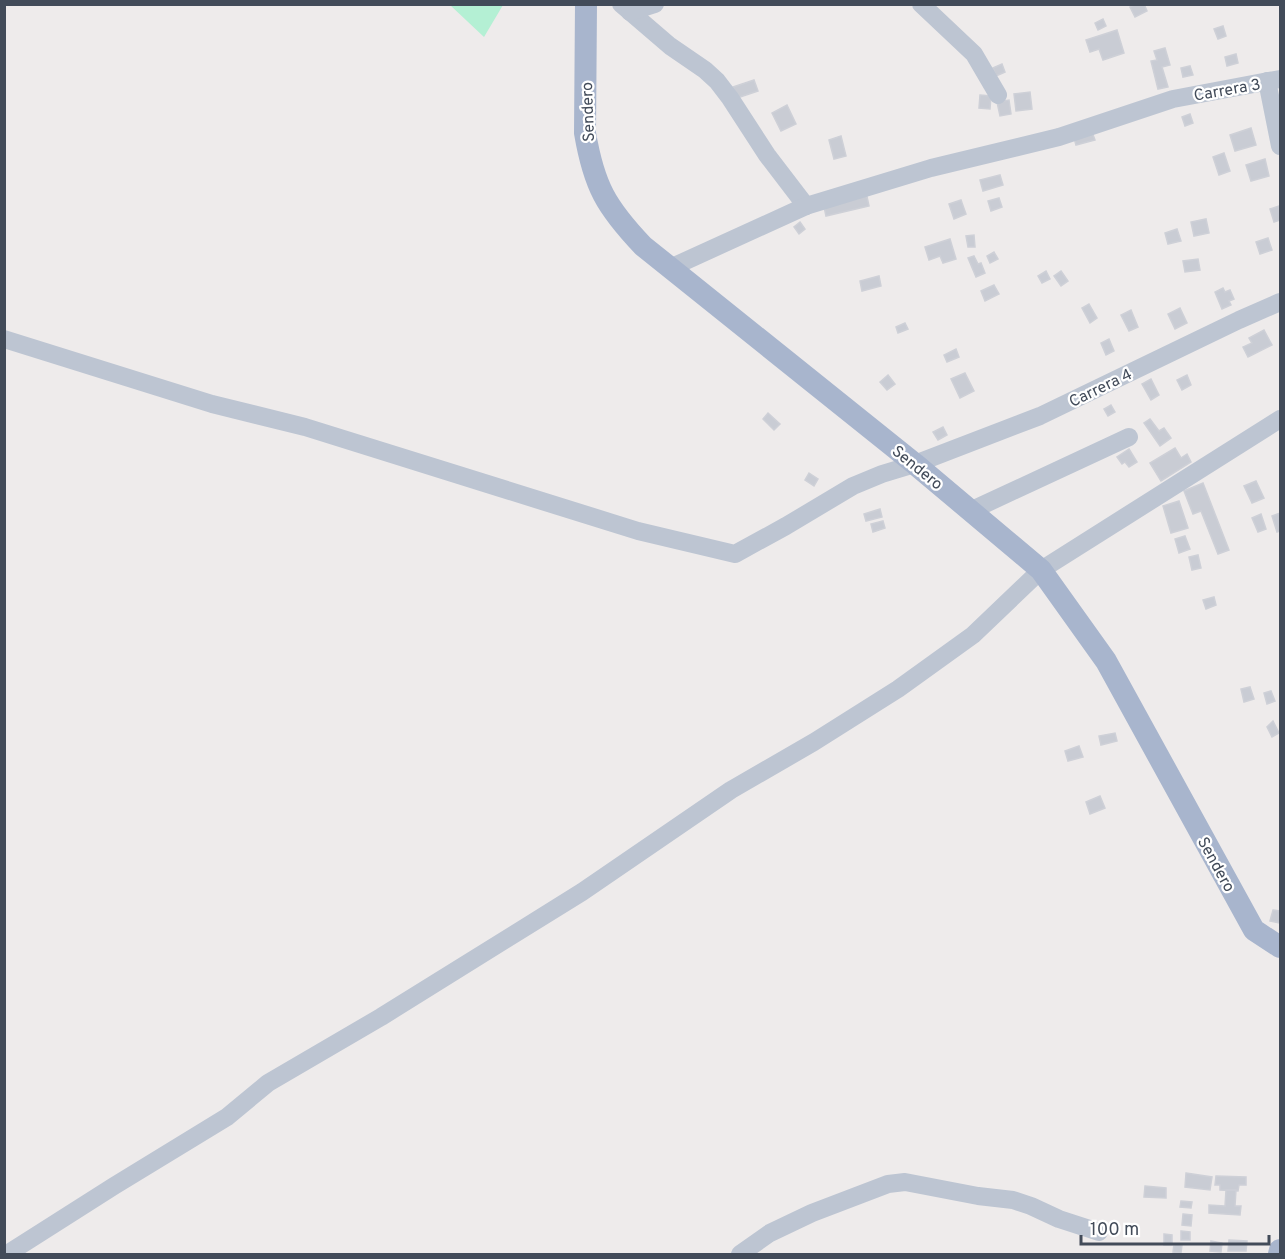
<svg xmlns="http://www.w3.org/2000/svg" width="1285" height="1259" font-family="Overpass,sans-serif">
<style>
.green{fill:#b4f0d4}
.building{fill:#c9ccd4;stroke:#ced0d7;stroke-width:1.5}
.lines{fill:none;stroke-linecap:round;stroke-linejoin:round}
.minor{stroke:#bdc5d2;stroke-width:18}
.major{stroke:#a8b5cd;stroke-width:22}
.labels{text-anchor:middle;stroke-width:4.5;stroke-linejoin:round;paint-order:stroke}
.street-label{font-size:16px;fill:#424b59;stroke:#fff}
</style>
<rect width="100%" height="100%" fill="#eeebeb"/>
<path class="green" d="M450,5H503L484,37Z"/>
<g class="building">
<path d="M1136,4H1144L1147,11L1135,17L1130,7Z"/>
<path d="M1103,19L1106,26L1098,30L1095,23Z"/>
<path d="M1223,26L1226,36L1218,39L1214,29Z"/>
<path d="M1117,30L1124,53L1103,60L1099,49L1090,52L1086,40Z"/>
<path d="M1165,48L1170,65L1162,67L1168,87L1158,89L1151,61L1157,60L1154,51Z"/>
<path d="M1236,54L1238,63L1227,66L1225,57Z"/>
<path d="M1002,64L1005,72L996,76L993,68Z"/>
<path d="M1190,66L1193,75L1183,77L1181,68Z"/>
<path d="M754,80L758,91L737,98L733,87Z"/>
<path d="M1030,92L1032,109L1016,111L1014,94Z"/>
<path d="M980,95L991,96L990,109L979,108Z"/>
<path d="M1009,100L1011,114L1000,116L997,102Z"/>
<path d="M787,105L796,124L781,131L772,113Z"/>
<path d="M1190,114L1193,123L1185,126L1182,117Z"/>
<path d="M1251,128L1256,145L1235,151L1230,135Z"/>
<path d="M1092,132L1095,140L1076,145L1074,138Z"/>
<path d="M841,136L846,156L834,159L829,140Z"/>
<path d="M1224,153L1230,171L1219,175L1213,157Z"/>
<path d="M1265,159L1269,176L1251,181L1246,165Z"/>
<path d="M1000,175L1003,185L983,191L980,180Z"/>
<path d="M866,192L869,206L826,216L823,202Z"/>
<path d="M999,198L1002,207L991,211L988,201Z"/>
<path d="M961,200L966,214L954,219L949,204Z"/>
<path d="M1279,206L1280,220L1274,222L1270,209Z"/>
<path d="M1206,219L1209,233L1194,236L1191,222Z"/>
<path d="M800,222L805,229L799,234L794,227Z"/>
<path d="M1177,229L1181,241L1168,244L1165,233Z"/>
<path d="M974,235L975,247H968L966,236Z"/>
<path d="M1268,238L1272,250L1260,254L1256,242Z"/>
<path d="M950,239L956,259L943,263L940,256L929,260L925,247Z"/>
<path d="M994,252L998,259L990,263L987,256Z"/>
<path d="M974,256L978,264L981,263L985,273L976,277L968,258Z"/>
<path d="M1198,259L1200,270L1185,272L1183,261Z"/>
<path d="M1046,271L1050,279L1042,283L1038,276Z"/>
<path d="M1061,271L1068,281L1061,286L1054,276Z"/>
<path d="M879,276L881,286L862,291L860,281Z"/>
<path d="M994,285L999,294L985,301L981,291Z"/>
<path d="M1223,288L1225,292L1230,290L1234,299L1229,301L1231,305L1222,309L1215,292Z"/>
<path d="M1089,304L1097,318L1090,323L1082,308Z"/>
<path d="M1180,308L1187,323L1175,329L1168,314Z"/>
<path d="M1131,310L1138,327L1129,331L1121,315Z"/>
<path d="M905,323L908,329L898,333L896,327Z"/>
<path d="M1264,330L1272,345L1248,357L1243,347L1252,343L1249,338Z"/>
<path d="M1109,339L1114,351L1106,355L1101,343Z"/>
<path d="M956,349L959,357L947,362L944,355Z"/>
<path d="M965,373L974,391L960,398L951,379Z"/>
<path d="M888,375L895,384L887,390L880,382Z"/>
<path d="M1187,375L1191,385L1182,390L1177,380Z"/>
<path d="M1151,379L1159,395L1151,400L1142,384Z"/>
<path d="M1111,405L1115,412L1108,416L1104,409Z"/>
<path d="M768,413L780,424L774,430L763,419Z"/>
<path d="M1150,419L1159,431L1164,428L1171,438L1160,446L1144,423Z"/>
<path d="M943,427L947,435L938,440L933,432Z"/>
<path d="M1175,448L1181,458L1187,454L1191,462L1161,481L1150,463Z"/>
<path d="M1129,449L1137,462L1129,467L1125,462L1122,464L1117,457Z"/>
<path d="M809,473L818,479L814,486L805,480Z"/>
<path d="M1256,481L1264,498L1252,503L1244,486Z"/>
<path d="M1203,483L1229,550L1218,554L1201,511L1193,514L1184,491Z"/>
<path d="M1179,501L1188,528L1171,533L1163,506Z"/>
<path d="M880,509L882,517L866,521L864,514Z"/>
<path d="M1280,513V531L1277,532L1272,516Z"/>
<path d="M1261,514L1266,529L1258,532L1252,518Z"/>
<path d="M883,521L885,528L873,532L871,524Z"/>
<path d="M1185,536L1190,549L1179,553L1175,539Z"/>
<path d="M1198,555L1201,568L1192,570L1189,557Z"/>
<path d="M1214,597L1216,605L1206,609L1203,600Z"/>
<path d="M1250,687L1254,699L1244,702L1241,689Z"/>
<path d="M1271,691L1275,701L1267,704L1264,693Z"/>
<path d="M1273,721L1279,733L1272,737L1267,727Z"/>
<path d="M1115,733L1117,741L1101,745L1099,736Z"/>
<path d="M1079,746L1083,757L1068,761L1065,751Z"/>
<path d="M1100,796L1105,808L1090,814L1086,802Z"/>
<path d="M1273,910L1280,911V923L1270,921Z"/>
<path d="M1186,1173L1212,1177L1210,1190L1185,1187Z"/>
<path d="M1216,1176L1246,1177V1185H1239L1238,1191L1220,1190V1185H1215Z"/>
<path d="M1145,1186L1166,1188V1198L1144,1197Z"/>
<path d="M1226,1190H1236L1235,1206H1241L1240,1215L1209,1213V1205L1225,1206Z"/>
<path d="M1181,1201L1192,1202L1191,1208L1180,1207Z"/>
<path d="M1183,1214L1192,1215L1191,1226L1182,1225Z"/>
<path d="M1181,1231L1190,1232V1240H1181Z"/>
<path d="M1164,1234L1172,1235V1245H1164Z"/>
<path d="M1229,1240L1247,1241L1246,1251H1228Z"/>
<path d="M1211,1241L1222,1243L1221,1252L1210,1251Z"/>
<path d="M1174,1244L1182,1245L1181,1253L1173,1252Z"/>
</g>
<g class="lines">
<g class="minor">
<path d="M621,4L670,46L705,70L717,81L730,98L767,155L806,206"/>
<path d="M921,4L974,54L998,95"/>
<path d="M630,12L655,4"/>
<path d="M1267,81L1280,146"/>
<path d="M670,268L806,206L931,168L1059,137L1173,99L1280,79"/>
<path d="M4,339L212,404L305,427L638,531L735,554L786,526L853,486L882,474L915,464L1040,416L1239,320L1280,302"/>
<path d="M970,511L1129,437"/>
<path d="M7,1254L114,1186L227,1117L268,1083L381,1017L582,892L731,790L814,742L898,689L973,635L1041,570L1280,419"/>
<path d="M740,1254L770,1233L812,1213L888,1184L905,1182L978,1196L1013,1200L1031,1206L1059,1219L1099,1232"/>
</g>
<g class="major">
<path d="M586,4L585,133C594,186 606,207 643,246L915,464L1041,570L1106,661L1254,930L1280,947"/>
<path d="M1279,1254L1280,1250"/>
</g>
</g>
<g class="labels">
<g class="street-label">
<text transform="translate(1227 89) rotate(-10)" y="6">Carrera 3</text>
<text transform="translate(587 112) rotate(-92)" y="6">Sendero</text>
<text transform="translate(1100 387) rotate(-26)" y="6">Carrera 4</text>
<text transform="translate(918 467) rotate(39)" y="6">Sendero</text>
<text transform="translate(1217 864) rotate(61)" y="6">Sendero</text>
</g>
</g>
<rect width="1285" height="1259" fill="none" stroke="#424b59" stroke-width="12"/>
<path d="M1081 1235v9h188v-9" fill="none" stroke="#424b59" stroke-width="3"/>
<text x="1090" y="1235" font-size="18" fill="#424b59" stroke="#ffffff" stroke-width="4.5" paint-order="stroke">100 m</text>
</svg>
